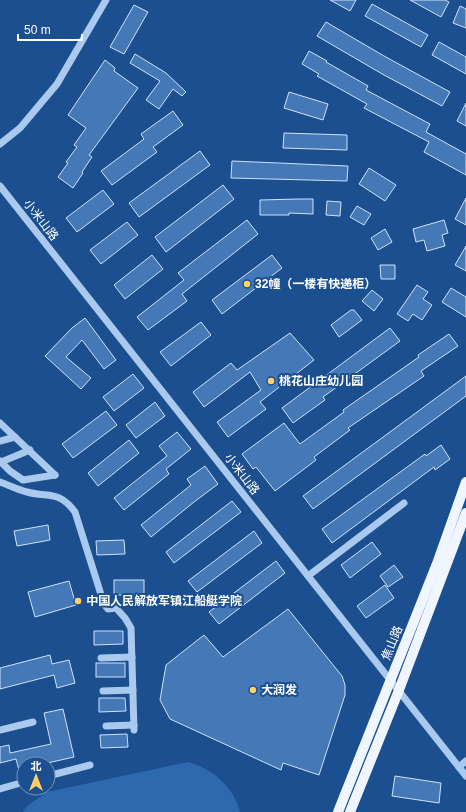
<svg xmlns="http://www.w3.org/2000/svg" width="466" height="812" font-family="Helvetica,'Noto Sans SC',sans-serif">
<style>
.green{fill:#2e69ad}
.building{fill:#4478b7;stroke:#cfe3fa}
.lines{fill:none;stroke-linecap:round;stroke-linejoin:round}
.minor{stroke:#a9c9ee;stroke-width:7}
.major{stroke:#f0f6ff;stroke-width:10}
.poi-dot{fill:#ffd166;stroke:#1b4f8f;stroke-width:1.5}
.labels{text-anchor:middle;stroke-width:4;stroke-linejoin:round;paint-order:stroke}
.street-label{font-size:12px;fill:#fff;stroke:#1b4f8f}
.poi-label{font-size:12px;font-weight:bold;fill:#fff;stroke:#1b4f8f;text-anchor:start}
</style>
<rect width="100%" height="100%" fill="#1b4f8f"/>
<path class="green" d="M188,762C213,769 233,786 240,812H23L27,806L47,792Z"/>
<g class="building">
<path d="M330,0H356L350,11Z"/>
<path d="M410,0H445L449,2L441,17Z"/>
<path d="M372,4L428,35L421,47L365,16Z"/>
<path d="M134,5L148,12L124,54L110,47Z"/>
<path d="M460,6L466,9V28L453,23Z"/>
<path d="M326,22L384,56L450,92L442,106L384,75L317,36Z"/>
<path d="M439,42L466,57V74L432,55Z"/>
<path d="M309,51L327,61L326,62L368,86L366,90L430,124L426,132L466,154V175L424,152L429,142L364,108L367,104L317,76L319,74L302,64Z"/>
<path d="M135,54L166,73L186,92L182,96L173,89L159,109L146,100L160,81L130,63Z"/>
<path d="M105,60L115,68L114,71L138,88L89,155L92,157L82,172L83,173L73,188L58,177L68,163L66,162L77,147L74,145L86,128L68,115Z"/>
<path d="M289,92L328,104L323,120L284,108Z"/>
<path d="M466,103V126L457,121Z"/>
<path d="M173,111L183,125L153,147L157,152L112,185L101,171L144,139L141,134Z"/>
<path d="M284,133L347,135V150L283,148Z"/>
<path d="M200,151L210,165L139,217L129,203Z"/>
<path d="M232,161L348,166L347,181L231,178Z"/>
<path d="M369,168L396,185L385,201L359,184Z"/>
<path d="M223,185L234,199L166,252L155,237Z"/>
<path d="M103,190L114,204L77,232L66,218Z"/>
<path d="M466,198V225L455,219Z"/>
<path d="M298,199H313V214L289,213V215H260V200Z"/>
<path d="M327,201L341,202L340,216L326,215Z"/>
<path d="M357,206L371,214L364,225L350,217Z"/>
<path d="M247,220L258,234L182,294L187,301L148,330L137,317L184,280L178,273Z"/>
<path d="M444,220L448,233L442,235L445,246L427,251L424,240L416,242L413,229Z"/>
<path d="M127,222L138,235L101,264L90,250Z"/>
<path d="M385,229L392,242L378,250L371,238Z"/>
<path d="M466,246V271L455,265Z"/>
<path d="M152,255L163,269L125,299L114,285Z"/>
<path d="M272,255L282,268L222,314L212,300Z"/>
<path d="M380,265H395V279H381Z"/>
<path d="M417,285L428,292L423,299L432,305L422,320L413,314L408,321L397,314Z"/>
<path d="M451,288L466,297V317L442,302Z"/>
<path d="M372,290L383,299L374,311L362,301Z"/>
<path d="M351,310H354L362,320L339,337L331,325Z"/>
<path d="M85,318L116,360L104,369L82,340L66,357L91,378L81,389L45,356L72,328Z"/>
<path d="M201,322L211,335L171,366L160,352Z"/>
<path d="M390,328L400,341L323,397L325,400L293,423L282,408Z"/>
<path d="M290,333L314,360L260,402L266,409L228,437L217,422L261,390L250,372L204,407L193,392L231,363L237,370Z"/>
<path d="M449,334L458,346L421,371L424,376L348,428L350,430L314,457L316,460L275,491L256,467L253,469L242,454L284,423L300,444L344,412L343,410L419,357L418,355Z"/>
<path d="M133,374L144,388L114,411L103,397Z"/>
<path d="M466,376V396L313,509L303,496Z"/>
<path d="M155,402L165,416L136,438L126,425Z"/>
<path d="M106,411L117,425L73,458L62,444Z"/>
<path d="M177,432L191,449L166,469L169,474L124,510L114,498L167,456L159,446Z"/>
<path d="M129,440L139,453L98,486L88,473Z"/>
<path d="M441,445L450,459L435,470L434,467L332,543L322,529L425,454L426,456Z"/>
<path d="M205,466L218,484L194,502L151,537L141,525L191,485L187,479Z"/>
<path d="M232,501L241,512L174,563L166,552Z"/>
<path d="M48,525L50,540L17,546L14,531Z"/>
<path d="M254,531L262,543L197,592L188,581Z"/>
<path d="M124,540L125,554L97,555L96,541Z"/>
<path d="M372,542L381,554L350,578L341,565Z"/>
<path d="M276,561L285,573L219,624L209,612Z"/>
<path d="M394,565L403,577L388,587L380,576Z"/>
<rect x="114" y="580" width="30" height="15"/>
<path d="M69,581L76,605L35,617L28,592Z"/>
<path d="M385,585L394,598L366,618L357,606Z"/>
<path d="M288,609L342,676L345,685V695L319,775L283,763L281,770L170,719L160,700L166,665L204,635L223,657Z"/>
<path d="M94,631H123V644L94,645Z"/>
<path d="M50,655L52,664L69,660L75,683L57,688L54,675L0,689V668Z"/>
<rect x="96" y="663" width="29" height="14"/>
<path d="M99,698H125L126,711L99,712Z"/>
<path d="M63,709L74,757L43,764H24V777L21,778L16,759L0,763V747L9,745L10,753L51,744L44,713Z"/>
<path d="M127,734L128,747L101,748L100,735Z"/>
<path d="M395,776L441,783L439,803L392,796Z"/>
</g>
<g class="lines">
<g class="minor">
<path d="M0,144L20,128L57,84L106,0"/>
<path d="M0,186L466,776"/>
<path d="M0,423L55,475"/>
<path d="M0,441L15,437"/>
<path d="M0,461L10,471L23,480L55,475"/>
<path d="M1,462L30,450"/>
<path d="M0,482C9,485 18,490 27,492C49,498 59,490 75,512L104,604L108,609L116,608L125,618L131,628L134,730"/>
<path d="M308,576L404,503"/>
<path d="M101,658L132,657"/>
<path d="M103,691L133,690"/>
<path d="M106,726L134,725"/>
<path d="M0,730L33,722"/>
<path d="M459,767L466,761"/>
<path d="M48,776L90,765"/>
<path d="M0,789L24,782"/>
</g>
<g class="major">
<path d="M338,812L438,561L466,482"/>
<path d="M350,812L399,690L466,513"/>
</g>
</g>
<g class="poi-dot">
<circle cx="247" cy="284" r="4"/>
<circle cx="271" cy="381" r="4"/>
<circle cx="78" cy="601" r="4"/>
<circle cx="253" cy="690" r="4"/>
</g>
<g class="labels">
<g class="street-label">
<text transform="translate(41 220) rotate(52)" y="4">小米山路</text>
<text transform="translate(242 474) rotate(52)" y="4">小米山路</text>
<text transform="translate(392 643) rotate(-68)" y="4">焦山路</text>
</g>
<g class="poi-label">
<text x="255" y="288">32幢（一楼有快递柜）</text>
<text x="279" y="385">桃花山庄幼儿园</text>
<text x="86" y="605">中国人民解放军镇江船艇学院</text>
<text x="261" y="694">大润发</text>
</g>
</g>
<g transform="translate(36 776)"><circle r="19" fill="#1b4f8f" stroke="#7695bc"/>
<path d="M0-3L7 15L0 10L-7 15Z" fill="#ffd166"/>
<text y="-6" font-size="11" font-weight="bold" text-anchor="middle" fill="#ffffff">北</text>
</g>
<path d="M18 34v6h64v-6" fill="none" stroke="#ffffff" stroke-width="2"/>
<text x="24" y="34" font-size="12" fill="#ffffff" stroke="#1b4f8f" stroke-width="3" paint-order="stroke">50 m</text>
</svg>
